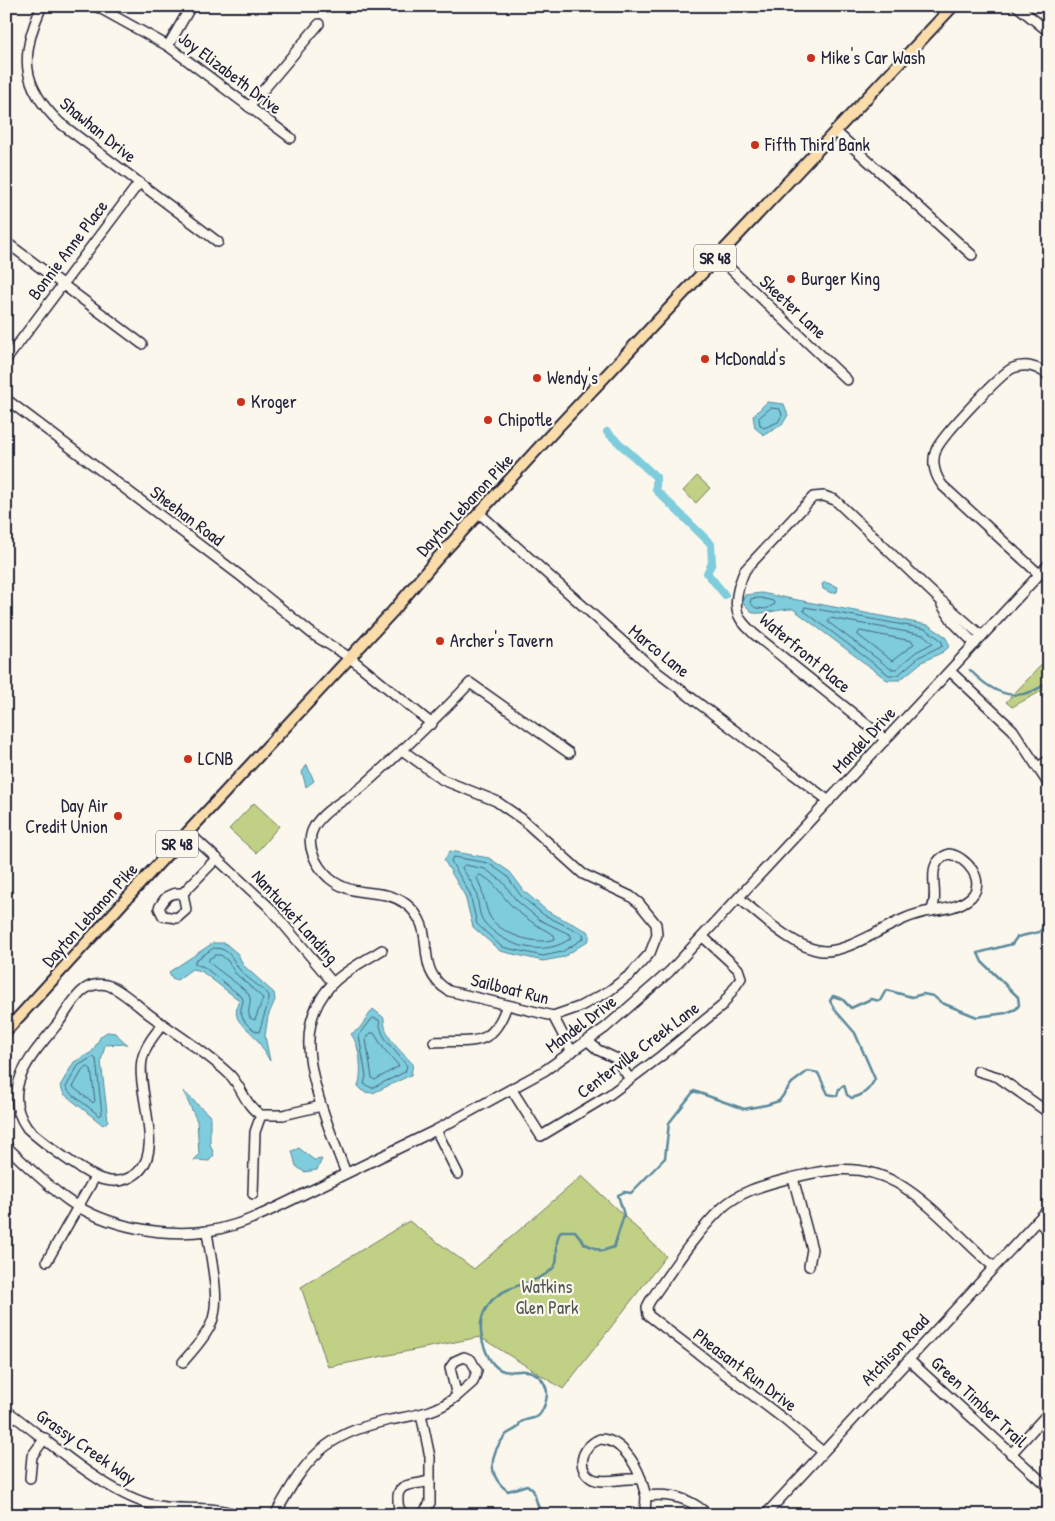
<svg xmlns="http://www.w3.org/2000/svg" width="1055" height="1521" font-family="'Patrick Hand',sans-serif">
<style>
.green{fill:#c0d186;stroke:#717a60}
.water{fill:#7eccdc;stroke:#59889c}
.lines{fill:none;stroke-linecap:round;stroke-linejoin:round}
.shore{stroke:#47667b;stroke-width:1}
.stream{stroke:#59889c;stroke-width:2.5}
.canal{stroke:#7eccdc;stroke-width:8}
.minor-casing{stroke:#22223b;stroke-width:12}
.major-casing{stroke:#22223b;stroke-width:14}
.minor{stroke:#fbf7ec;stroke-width:9}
.major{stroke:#faddab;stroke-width:10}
.poi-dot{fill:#c8321e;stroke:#fbf7ec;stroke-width:2}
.labels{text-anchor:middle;stroke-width:4.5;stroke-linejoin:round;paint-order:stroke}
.shield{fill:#fbf7ec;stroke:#636270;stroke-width:1}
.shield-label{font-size:16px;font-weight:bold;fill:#22223b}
.poi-label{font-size:18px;fill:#22223b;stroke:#fbf7ec;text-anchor:start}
.street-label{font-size:18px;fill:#22223b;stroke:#fbf7ec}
.park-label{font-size:18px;fill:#515752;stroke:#fbf7ec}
</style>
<rect width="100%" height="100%" fill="#fbf7ec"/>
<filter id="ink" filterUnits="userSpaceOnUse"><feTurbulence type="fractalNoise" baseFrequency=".02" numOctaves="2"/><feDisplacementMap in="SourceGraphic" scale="10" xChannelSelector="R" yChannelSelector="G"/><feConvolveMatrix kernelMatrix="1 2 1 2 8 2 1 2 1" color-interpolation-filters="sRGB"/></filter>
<g filter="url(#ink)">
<g class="green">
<path d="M697,476L710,488L696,503L683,491Z"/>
<path d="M1049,657V687L1012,707L1006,702Z"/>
<path d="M254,803L279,826L256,853L229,829Z"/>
<path d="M582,1176L666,1256L563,1389L480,1337L328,1367L301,1287L409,1221L474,1269Z"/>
</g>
<g class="water">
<path d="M767,402L784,404L788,415L782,425L764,435L755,428L753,416Z"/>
<path d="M825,582L838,587L837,592L831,593L823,589L822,584Z"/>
<path d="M761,593L928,625L945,636L950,646L943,652L922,662L900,680H887L793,609C779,609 767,614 753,613L742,602L745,595Z"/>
<path d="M307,765L314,781L306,787L302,772Z"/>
<path d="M450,851L489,858L510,872L525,892L547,911L589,932V940L564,957L543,961L500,951L473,927L465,896L444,860Z"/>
<path d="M213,943H225L238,954L243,965L274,993L275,1000L268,1016L265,1036L270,1061C265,1053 261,1044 255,1037C242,1022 231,1022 239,1000L201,971L192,969L177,980L172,978L169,972Z"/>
<path d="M373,1009L384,1018C384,1038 400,1050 413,1064L411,1075L373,1093L364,1092L358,1086C363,1073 360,1045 351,1034L359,1029Z"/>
<path d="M107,1032L115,1033L127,1044L105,1045L101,1061L108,1121L103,1125L64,1094L60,1086L74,1062L92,1052L101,1036Z"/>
<path d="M183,1091L210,1116V1144L214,1155L209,1161L194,1160L199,1155L197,1121Z"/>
<path d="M299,1148L314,1160L322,1159L317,1170L304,1172L296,1166L292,1151Z"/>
</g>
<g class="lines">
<g class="shore">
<path d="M771,408L780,409L782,415L778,422L764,428L760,425L759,418Z"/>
<path d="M761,598L773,601L775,604L766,609L756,608L750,603L751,599Z"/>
<path d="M805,607L926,629L941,640L943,645L919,657L898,675H889L804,611Z"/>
<path d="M830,618L924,635L933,643L916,652L896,669H891L828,622Z"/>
<path d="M860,631L912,641L914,644L892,661L858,635Z"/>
<path d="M454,857L488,863L507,876L521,896L544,915L583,934L584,938L562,952L543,956L502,947L477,924L470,894L451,861Z"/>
<path d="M465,865L485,869L502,881L516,900L540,920L571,935V938C545,958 504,947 484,922C478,915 479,901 476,892C473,884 467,876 462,868Z"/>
<path d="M480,875C495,881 500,894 511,905C524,918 539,927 554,935L555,939C537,946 498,934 489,915C484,903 483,890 477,878Z"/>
<path d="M214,948C230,948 231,958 239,969C247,979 260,986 269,995V1000L259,1032C251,1030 242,1021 241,1012C240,1006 245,1003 242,997L204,967L195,964V961Z"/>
<path d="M216,955H221L228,961L235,973L263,998L255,1020L250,1018C246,1009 253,1003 249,995C245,988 217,970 209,962V959Z"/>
<path d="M373,1018L379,1020C381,1041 396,1050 407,1066L405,1072L372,1088L364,1084L366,1076L359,1036Z"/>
<path d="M371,1033H374L384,1049L399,1066L375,1080L372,1078L366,1039Z"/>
<path d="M93,1057L96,1059L102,1114L100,1116L69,1092L66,1087L78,1066Z"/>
<path d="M88,1067L91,1069L95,1101L93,1103L73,1087L82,1071Z"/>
</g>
<g class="stream">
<path d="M970,670C993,694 1019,706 1049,681"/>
<path d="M480,1515L485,1509L518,1511L521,1515"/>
<path d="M541,1515L533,1490L527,1485L508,1491C487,1476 489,1455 505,1436C508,1432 514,1431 517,1428C519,1426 519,1423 521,1422C527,1418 534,1420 539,1415C543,1411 547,1400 547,1394C547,1383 537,1371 526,1371C518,1370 512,1373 504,1371C486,1366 478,1333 482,1318C492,1281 535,1289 554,1267C561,1258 552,1244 561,1231H575L585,1244L602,1251L614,1247L624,1215L618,1195L624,1192L631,1193L665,1158L669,1123L694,1091L744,1109L766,1105L779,1101L792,1083L808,1071L818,1073L828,1094L837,1096L839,1089L844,1085L847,1095L852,1098C864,1095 869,1090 875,1079L855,1033L835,1010L830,1001L833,996L842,999L851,1008L871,999L880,1001L886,990L912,997L923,994L933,996L942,1003L977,1017L1006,1013L1016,1009L1019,1005L1018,997L982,962L978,953L1012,944L1017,937L1039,932L1049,922"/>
</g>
<path class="canal" d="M607,432L656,477V490L711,544L712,563L707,573L725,595"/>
<defs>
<g id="minor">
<path d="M42,6C20,54 20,85 60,123L218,242"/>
<path d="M96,6L168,46L291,138"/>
<path d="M1017,6L1049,32"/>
<path d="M168,46L191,6"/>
<path d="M249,107L319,24"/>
<path d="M835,131L972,255"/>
<path d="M6,242L142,344"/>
<path d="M717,256L847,380"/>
<path d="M6,360L139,183"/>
<path d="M6,399L242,577L315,636L349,657L432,724"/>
<path d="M479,513L657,672L829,801"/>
<path d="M1039,574L943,486C935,476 931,462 936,450C941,437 1001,373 1013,368C1026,363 1039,367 1049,376"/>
<path d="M942,605L953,622L975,644"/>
<path d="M950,671L1013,730L1049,785"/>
<path d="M886,740L754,634C749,629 743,624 740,618C732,605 739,583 745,570L813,497L824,496L835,500L938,598L982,636"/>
<path d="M402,750L443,780L496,801L522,819L583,874L630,896L639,903L656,924L657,935L650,953L631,974L609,991L579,1007L553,1016L449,991C410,968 441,931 406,904C382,886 355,900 329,878C316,866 304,844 314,827C324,809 348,799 363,786C400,753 436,719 470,683L569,753"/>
<path d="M1038,767L1049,760"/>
<path d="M188,832L268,906L333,983"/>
<path d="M949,854C966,856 987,881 971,897C960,907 945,909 931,911C942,892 921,864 949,854Z"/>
<path d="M183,893L186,910L177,918L163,916L159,908C165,897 169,892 183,893L217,858"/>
<path d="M739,898C761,916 798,952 827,951C843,950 860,941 874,934C893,924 910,914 931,911"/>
<path d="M553,1016L572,1052"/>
<path d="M163,1024C154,1035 145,1046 142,1060C136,1091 165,1150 137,1173C128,1180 117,1183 105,1180C88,1177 41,1141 27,1128C0,1090 30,1057 55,1027C65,1016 72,998 85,989C92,984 102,983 110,986C124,992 138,1006 150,1015C176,1034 206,1052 229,1074C242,1086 244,1105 261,1115H283L321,1106"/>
<path d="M588,1041L598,1050L615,1058L630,1079"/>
<path d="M434,1042C474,1040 492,1049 507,1005"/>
<path d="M978,1071L998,1077L1049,1113"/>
<path d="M512,1090L541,1136L609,1095L661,1056L722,1006L741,978L738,969L703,937"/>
<path d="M436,1130L458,1174"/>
<path d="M6,1146C26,1165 46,1185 69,1201C107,1227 163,1237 208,1231C229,1228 250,1220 269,1211L436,1130L544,1071L605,1028L669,972L1049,564"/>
<path d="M346,1173C337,1151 329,1129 321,1105C308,1063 298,1020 332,984C346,970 366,960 382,950"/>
<path d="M793,1178L812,1249L809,1266"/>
<path d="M253,1194L255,1132L261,1115"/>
<path d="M1037,1221L1049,1231"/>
<path d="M47,1261L95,1177"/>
<path d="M464,1357L471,1360L477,1371L473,1382L457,1396L450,1368L455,1361Z"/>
<path d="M909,1360L1049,1488"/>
<path d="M183,1362C193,1350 205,1338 211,1324C222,1301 210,1257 207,1231"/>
<path d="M6,1410C46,1439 103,1491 149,1504C178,1512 207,1504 239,1515"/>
<path d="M421,1414L430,1457V1480"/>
<path d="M600,1439C620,1439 635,1462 641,1479C626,1477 601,1485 591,1478C574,1466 584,1445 600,1439Z"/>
<path d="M823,1452L785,1420L648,1315L647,1307L650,1301C672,1270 694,1235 722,1208C739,1192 761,1186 783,1180C823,1170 858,1161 897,1183C933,1204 962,1240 994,1267"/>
<path d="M1011,1454L1049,1412"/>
<path d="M30,1478L32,1456L45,1438"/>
<path d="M641,1479L646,1496L645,1515"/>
<path d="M646,1496C670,1493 691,1498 708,1515"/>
<path d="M275,1515C306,1458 324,1434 390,1420C416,1415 436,1413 457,1396"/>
<path d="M405,1515C400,1511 398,1508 398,1501C396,1479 418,1487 430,1480V1503L422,1515"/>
<path d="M765,1515L1049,1208"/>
</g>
<path id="major" d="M6,1031L149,874L394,610L436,560L555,430L953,6"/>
</defs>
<use href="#minor" class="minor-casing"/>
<use href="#major" class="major-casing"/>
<use href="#minor" class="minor"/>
<use href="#major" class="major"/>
</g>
</g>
<g class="poi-dot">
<circle cx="811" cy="58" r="5"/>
<circle cx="755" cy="145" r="5"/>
<circle cx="791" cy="279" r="5"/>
<circle cx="705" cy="359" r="5"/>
<circle cx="537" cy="378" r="5"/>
<circle cx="241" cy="402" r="5"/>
<circle cx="488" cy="420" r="5"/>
<circle cx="440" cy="641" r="5"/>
<circle cx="188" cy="759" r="5"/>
<circle cx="118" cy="816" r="5"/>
</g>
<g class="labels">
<g class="shield">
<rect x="694" y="244.5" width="42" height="27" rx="4"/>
<rect x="156" y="830.5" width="42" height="27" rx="4"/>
</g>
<g class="shield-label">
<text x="715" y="264">SR 48</text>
<text x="177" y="850">SR 48</text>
</g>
<g class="poi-label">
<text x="821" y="64">Mike's Car Wash</text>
<text x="765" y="151">Fifth Third Bank</text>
<text x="801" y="285">Burger King</text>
<text x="715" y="365">McDonald's</text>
<text x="547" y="384">Wendy's</text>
<text x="251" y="408">Kroger</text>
<text x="498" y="426">Chipotle</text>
<text x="450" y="647">Archer's Tavern</text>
<text x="198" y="765">LCNB</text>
<text x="108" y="812" text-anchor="end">Day Air<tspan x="108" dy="21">Credit Union</tspan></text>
</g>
<g class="street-label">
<text transform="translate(230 73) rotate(37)" y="6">Joy Elizabeth Drive</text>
<text transform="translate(98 130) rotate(39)" y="6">Shawhan Drive</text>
<text transform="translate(68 250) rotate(-53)" y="6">Bonnie Anne Place</text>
<text transform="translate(793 307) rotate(43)" y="6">Skeeter Lane</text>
<text transform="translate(465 505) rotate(-47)" y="6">Dayton Lebanon Pike</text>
<text transform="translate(187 516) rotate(37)" y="6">Sheehan Road</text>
<text transform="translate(659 651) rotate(39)" y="6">Marco Lane</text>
<text transform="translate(805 653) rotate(40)" y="6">Waterfront Place</text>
<text transform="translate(864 740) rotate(-47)" y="6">Mandel Drive</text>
<text transform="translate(90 915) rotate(-48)" y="6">Dayton Lebanon Pike</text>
<text transform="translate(295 917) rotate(48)" y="6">Nantucket Landing</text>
<text transform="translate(510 989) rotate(14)" y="6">Sailboat Run</text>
<text transform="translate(581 1024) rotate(-37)" y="6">Mandel Drive</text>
<text transform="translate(638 1050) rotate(-37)" y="6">Centerville Creek Lane</text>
<text transform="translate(895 1350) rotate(-47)" y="6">Atchison Road</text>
<text transform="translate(745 1370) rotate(37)" y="6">Pheasant Run Drive</text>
<text transform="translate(979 1402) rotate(43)" y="6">Green Timber Trail</text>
<text transform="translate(86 1447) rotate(35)" y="6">Grassy Creek Way</text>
</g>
<g class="park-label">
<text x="547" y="1293">Watkins<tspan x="547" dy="21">Glen Park</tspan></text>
</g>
</g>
<rect width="1055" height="1521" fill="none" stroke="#fbf7ec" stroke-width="25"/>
<rect x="12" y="12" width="1030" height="1496" fill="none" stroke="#22223b" stroke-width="2" filter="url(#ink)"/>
</svg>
